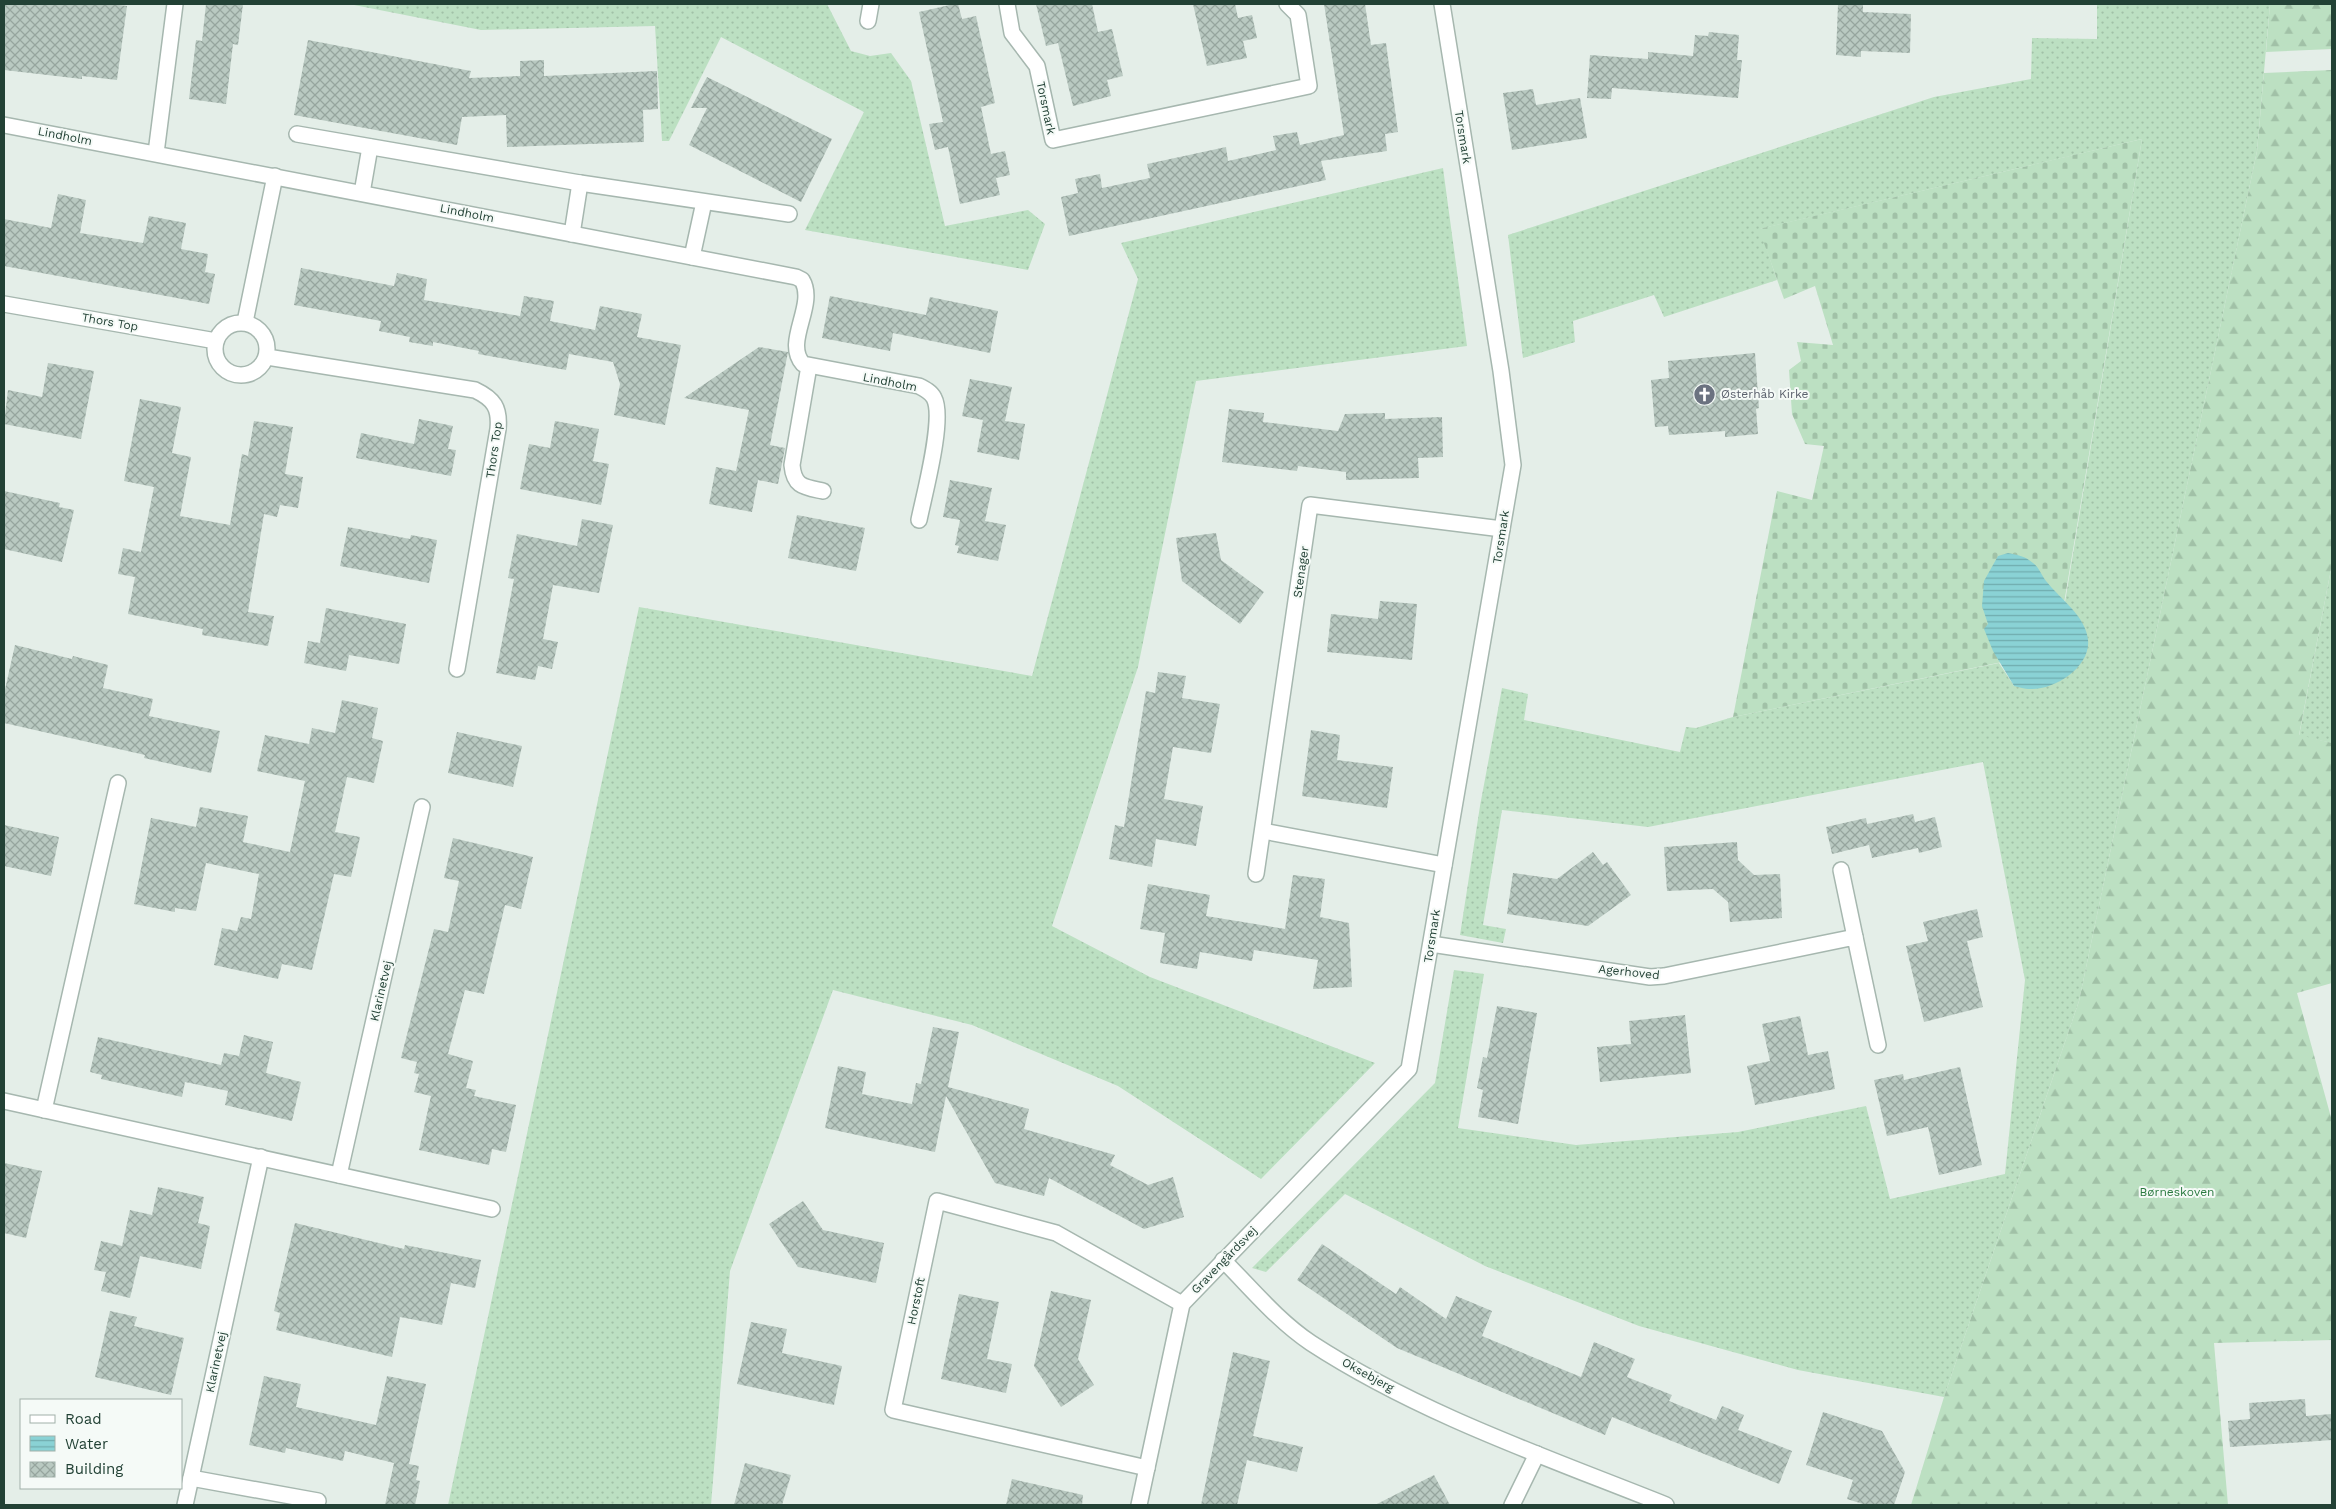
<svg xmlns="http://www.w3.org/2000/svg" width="2336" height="1509" font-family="'Work Sans',sans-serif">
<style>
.grass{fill:url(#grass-dots)}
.forest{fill:url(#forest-firs)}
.cemetery{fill:url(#cemetery-stones)}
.water{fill:url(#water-rules)}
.building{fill:url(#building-cross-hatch)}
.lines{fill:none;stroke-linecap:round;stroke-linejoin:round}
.minor-casing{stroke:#a6b7af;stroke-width:18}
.minor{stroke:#fff;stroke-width:15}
.labels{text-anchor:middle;stroke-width:4;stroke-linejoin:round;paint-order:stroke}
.street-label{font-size:12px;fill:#224135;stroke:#f5faf7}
.worship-label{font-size:12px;fill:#5b616d;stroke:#f5faf7;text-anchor:start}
.park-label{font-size:12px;fill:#2a7a40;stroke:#f5faf7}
</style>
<defs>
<pattern id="grass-dots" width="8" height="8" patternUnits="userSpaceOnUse" patternTransform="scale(1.25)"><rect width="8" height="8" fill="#bce0c2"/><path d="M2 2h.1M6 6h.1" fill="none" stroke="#a1c1a7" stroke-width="1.8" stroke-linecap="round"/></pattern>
<pattern id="forest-firs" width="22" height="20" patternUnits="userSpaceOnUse" patternTransform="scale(1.25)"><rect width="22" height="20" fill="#bce0c2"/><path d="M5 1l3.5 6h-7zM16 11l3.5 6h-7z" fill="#a1c1a7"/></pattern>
<pattern id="cemetery-stones" width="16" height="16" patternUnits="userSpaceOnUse" patternTransform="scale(1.25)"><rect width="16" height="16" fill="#bce0c2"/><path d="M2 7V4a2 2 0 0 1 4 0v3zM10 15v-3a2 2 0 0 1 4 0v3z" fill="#a1c1a7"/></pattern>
<pattern id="water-rules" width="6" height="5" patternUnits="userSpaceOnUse" patternTransform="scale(1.25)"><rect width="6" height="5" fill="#8ad2d5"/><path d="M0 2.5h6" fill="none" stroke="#70acae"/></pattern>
<pattern id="building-cross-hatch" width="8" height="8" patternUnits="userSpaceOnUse" patternTransform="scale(1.25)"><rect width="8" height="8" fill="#b9c9c1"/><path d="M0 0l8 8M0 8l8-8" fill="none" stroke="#96a59e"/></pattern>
</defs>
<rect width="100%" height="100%" fill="#e4eee8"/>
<g class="grass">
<path d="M349,4H827L851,51L870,56L891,53L911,81L945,226L1028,210L1045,224L1028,270L805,230L864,112L721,37L669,141H662L655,26L481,30Z"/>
<path d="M2097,4H2270L2257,151L2079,1001L1944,1397L1798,1370L1639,1326L1485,1266L1345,1194L1266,1272L1252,1268L1435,1083L1454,970L1484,974L1458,1128L1576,1145L1738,1132L1866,1106L1890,1199L2005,1174L2025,980L1983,762L1648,827L1502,810L1483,925L1506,929L1503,943L1460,935L1480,806L1502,688L1528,694L1524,720L1680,752L1686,727L1696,728L1733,717L1999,663L2014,686L2086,654C2091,631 2080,618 2065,602L2142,139L1760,229L1777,280L1664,317L1654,295L1573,321L1575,342L1523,358L1508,235L1934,97L2031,79L2032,38L2097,39Z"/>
<path d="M1443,168L1467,346L1196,381L1138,667L1052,926L1150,977L1375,1063L1261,1179L1118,1086L972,1025L833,990L730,1271L711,1505H448L639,607L1032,676L1138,279L1121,243Z"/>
<path d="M2332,564V743L2299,736Z"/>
</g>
<g class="forest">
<path d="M2270,4H2332V49L2266,52Z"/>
<path d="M2332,70V564L2299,735L2332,743V983L2297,993L2332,1121V1340L2214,1343L2228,1505H1911L1944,1397L2079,1001L2257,151L2264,73Z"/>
</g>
<path class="cemetery" d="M2142,139L2056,651L1733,717L1777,491L1812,500L1824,446L1805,444L1792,414L1789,370L1801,361L1797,342L1833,345L1815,286L1784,299L1759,229Z"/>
<path class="water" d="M2008,553C2018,555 2025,556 2033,563C2039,567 2042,576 2046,581C2060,599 2086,616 2088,640C2091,667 2054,691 2029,689C2025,689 2019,687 2014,686L1993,651L1984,629L1988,624L1982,606L1984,581L1998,556Z"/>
<g class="building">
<path d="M4,4H111L127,6L117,80L82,76V79L4,70Z"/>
<path d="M206,4H243L238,45L233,44L226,104L189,99L196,40L202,41Z"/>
<path d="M954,4H958L962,19L976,16L995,103L981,107L991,154L1005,151L1010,175L996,178L1000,195L960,204L948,147L935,150L929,124L943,122L919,12Z"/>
<path d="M1036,4H1092L1098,32L1112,29L1123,76L1107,80L1111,96L1073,106L1058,43L1046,46Z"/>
<path d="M1193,4H1235L1238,18L1252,15L1257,38L1243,41L1247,58L1207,66Z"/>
<path d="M1324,4H1365L1371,45L1386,43L1398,132L1385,134L1387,151L1321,161L1326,180L1069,236L1061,197L1078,193L1075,179L1100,174L1102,188L1150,178L1147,164L1226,147L1228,161L1276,150L1273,136L1297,132L1300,145L1344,135Z"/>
<path d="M1838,4H1863V12L1911,14L1910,53L1861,51V57L1836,55Z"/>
<path d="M1709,32L1739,35L1737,60H1742L1738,98L1612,88L1611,99L1587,98L1590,55L1648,59V52L1693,56L1695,35L1708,36Z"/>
<path d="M308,40L471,71L469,78L520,76V61L544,60V76L657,71L658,109L643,110L644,142L507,147L506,115L462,117L457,145L294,115Z"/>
<path d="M707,77L832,139L801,202L689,145L707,108H691Z"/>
<path d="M1533,89L1536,105L1580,98L1587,138L1512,150L1503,93Z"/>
<path d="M58,194L86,200L80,233L143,243L149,216L186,223L181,249L208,254L205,272L215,274L209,304L4,266V219L51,228Z"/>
<path d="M301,268L394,286L397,273L427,279L424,300L520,316L524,296L554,301L550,321L595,330L600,306L642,314L637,337L681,345L665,425L614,415L620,384L613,362L569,354L566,370L478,354L479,351L433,342V346L409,342L410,337L379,331L381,321L294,305Z"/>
<path d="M830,296L926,315L930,297L998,311L990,353L893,333L890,351L822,338Z"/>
<path d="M759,347L788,352L770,445L785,448L778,484L758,480L752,512L709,504L716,467L736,471L749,410L684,398Z"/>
<path d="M1755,353L1759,408L1756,409L1758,434L1725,437V431L1669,435L1668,426L1655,427L1651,380L1669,378L1668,361Z"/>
<path d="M48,363L94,371L81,439L4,424L8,390L42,397Z"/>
<path d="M970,379L1012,387L1005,421L1025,424L1019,460L977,452L983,420L962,416Z"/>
<path d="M140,399L181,407L172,453L191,457L180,516L230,525L242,454L248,456L254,421L293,427L285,474L303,477L298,508L280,505L277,517L264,514L248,612L274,616L268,646L202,635L203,629L128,614L135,577L118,574L123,548L141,552L154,487L124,481Z"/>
<path d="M1229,409L1264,413L1263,422L1338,431L1345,414L1385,413V419L1442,417L1443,457L1418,458L1419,478L1346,480V472L1298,466L1297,471L1222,462Z"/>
<path d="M419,419L453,426L448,449L456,450L451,476L356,458L361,433L414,444Z"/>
<path d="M555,421L599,429L593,461L609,464L601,505L520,489L529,444L550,448Z"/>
<path d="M950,480L992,488L985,521L1006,525L998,561L957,553L959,546L955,545L960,520L943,517Z"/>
<path d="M4,491L60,503L59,507L74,510L62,562L4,549Z"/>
<path d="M797,515L865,528L856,571L788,558Z"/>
<path d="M582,519L613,525L599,593L553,585L543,639L558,642L552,669L538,666L535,680L496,673L514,579L508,578L517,534L577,546Z"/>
<path d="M348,527L410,539L411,535L437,540L429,583L340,566Z"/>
<path d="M1216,533L1221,560L1264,592L1240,624L1182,581L1176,538Z"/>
<path d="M1380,601L1417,604L1412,660L1327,652L1331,614L1378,619Z"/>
<path d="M326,608L406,624L399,664L349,655L346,671L304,663L308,641L320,643Z"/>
<path d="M15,645L72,659L73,656L108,665L103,688L153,699L149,716L220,731L211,773L144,758L145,755L4,723V694Z"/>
<path d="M1158,672L1186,676L1182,698L1220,704L1211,753L1173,747L1164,799L1203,806L1196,846L1156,839L1152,867L1109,859L1115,825L1124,827L1146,691L1155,693Z"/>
<path d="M342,700L378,708L372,738L383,741L374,783L347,777L335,832L360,837L351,877L334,874L312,970L282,964L278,979L214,965L222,928L237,931L241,917L251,919L259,874L206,863L196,911L175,908V912L134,904L151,818L196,827L200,807L248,816L243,842L290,852L305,781L257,771L265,735L309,744L312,728L335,733Z"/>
<path d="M1311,730L1340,735L1337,760L1393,767L1387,808L1302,796Z"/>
<path d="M457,732L522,746L513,787L448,773Z"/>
<path d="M1913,814L1915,822L1935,817L1942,847L1919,853L1918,848L1872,858L1869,845L1832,854L1826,827L1866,818L1867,824Z"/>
<path d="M4,825L59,837L51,876L4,866Z"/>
<path d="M453,838L533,857L521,909L505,905L484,994L465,990L448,1054L473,1061L466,1088L476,1090L474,1096L516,1105L506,1152L492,1149L489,1165L419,1150L431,1096L414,1092L419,1074L414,1073L417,1062L401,1058L434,929L448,932L459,881L444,878Z"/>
<path d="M1737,842L1738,860L1754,875L1780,874L1782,918L1730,922L1728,902L1713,889L1667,891L1664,847Z"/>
<path d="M1593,852L1603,865L1607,862L1631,895L1588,926L1507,914L1513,873L1557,879Z"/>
<path d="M1293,875L1325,879L1320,917L1349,923L1352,987L1313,989L1318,960L1254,950L1252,961L1200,952L1197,969L1160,963L1165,933L1140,929L1148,884L1210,895L1206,916L1285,929Z"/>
<path d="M1977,909L1983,937L1967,941L1983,1007L1924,1022L1906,946L1928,941L1923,922Z"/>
<path d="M1497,1006L1537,1013L1518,1124L1478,1117L1483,1090L1477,1088L1483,1057L1487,1058Z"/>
<path d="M1685,1015L1691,1073L1600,1082L1597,1047L1631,1044L1629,1021Z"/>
<path d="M1800,1016L1808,1055L1828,1051L1835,1089L1755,1105L1747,1066L1770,1061L1762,1024Z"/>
<path d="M933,1027L959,1032L948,1087L1029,1109L1024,1129L1115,1155L1110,1165L1148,1185L1173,1177L1184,1217L1144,1229L1049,1178L1044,1196L995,1183L946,1096L935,1152L825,1128L838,1066L866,1072L862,1094L912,1104L916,1083L921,1084Z"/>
<path d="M244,1035L273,1042L266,1073L301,1082L292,1121L225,1105L228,1091L185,1082L182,1097L101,1079L102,1075L90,1072L98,1037L221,1065L224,1053L239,1056Z"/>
<path d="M1960,1067L1982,1165L1939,1175L1928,1127L1887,1136L1874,1080L1903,1074L1904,1080Z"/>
<path d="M4,1163L42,1171L26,1238L4,1233Z"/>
<path d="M158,1187L204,1197L198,1223L210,1226L201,1269L140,1256L130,1298L101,1291L106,1272L94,1270L101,1241L122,1246L130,1210L152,1215Z"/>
<path d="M803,1201L823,1230L884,1243L876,1283L798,1267L769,1224Z"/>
<path d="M295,1223L404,1249L405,1245L481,1260L475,1288L451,1283L442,1325L400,1317L392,1357L276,1330L280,1313L274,1311Z"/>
<path d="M1322,1244L1396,1294L1400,1287L1446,1319L1456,1296L1492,1311L1482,1336L1581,1377L1594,1342L1635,1359L1627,1377L1672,1395L1669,1401L1716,1420L1722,1406L1744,1415L1738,1430L1792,1451L1779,1484L1612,1417L1605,1435L1397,1348L1297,1280Z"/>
<path d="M1051,1291L1091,1300L1078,1359L1094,1385L1061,1407L1034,1366Z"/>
<path d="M959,1294L999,1302L987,1359L1012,1364L1006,1393L941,1379Z"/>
<path d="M110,1311L137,1317L134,1326L184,1338L171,1395L95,1377Z"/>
<path d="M751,1322L787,1329L782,1353L842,1366L834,1405L737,1384Z"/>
<path d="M1233,1352L1270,1361L1253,1436L1303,1447L1297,1472L1247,1460L1237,1505H1201Z"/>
<path d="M264,1376L301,1384L296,1407L376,1425L387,1376L426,1384L409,1464L419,1466L416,1480L420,1481L415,1505H385L394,1463L345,1451L343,1461L286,1448L285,1453L249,1445Z"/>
<path d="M2305,1399L2306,1416L2332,1414V1440L2230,1447L2228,1421L2250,1419L2249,1403Z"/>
<path d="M1823,1412L1882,1431L1905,1472L1894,1505H1866L1847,1499L1853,1480L1806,1465Z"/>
<path d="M745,1463L791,1475L782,1505H734Z"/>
<path d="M1434,1475L1450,1505H1375Z"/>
<path d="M1012,1479L1083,1495L1082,1505H1006Z"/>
</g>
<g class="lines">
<defs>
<g id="minor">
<path d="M1007,4L1012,33L1037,66L1053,140L1309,86L1298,15L1287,4"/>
<path d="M868,21L871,4"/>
<path d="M4,125L796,277L802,280C817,305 783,342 803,364L919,386C925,389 931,392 934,398C945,418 924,495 919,520"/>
<path d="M297,134L580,183L789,214"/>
<path d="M156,153L175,4"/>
<path d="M362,193L370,147"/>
<path d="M572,234L580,183"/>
<path d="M692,257L704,202"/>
<path d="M4,304L216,341"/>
<path d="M245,322L275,176"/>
<circle cx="241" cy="349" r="26"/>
<path d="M267,357L475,390C494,399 500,408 498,429L457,669"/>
<path d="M809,366L792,465C794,487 804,487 823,491"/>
<path d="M1263,831L1444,865"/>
<path d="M1841,870L1855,937"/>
<path d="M1256,874L1310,505L1502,529"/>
<path d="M1431,944L1650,977L1664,976L1855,937L1878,1045"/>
<path d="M4,1101L492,1209"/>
<path d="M44,1110L118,783"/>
<path d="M339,1175L422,807"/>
<path d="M1223,1260C1251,1288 1278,1321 1311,1343C1420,1414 1546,1457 1666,1505"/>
<path d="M1147,1468L893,1410L937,1201L1056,1233L1182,1304"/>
<path d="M191,1478L318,1501"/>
<path d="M185,1505L261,1157"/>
<path d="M1139,1505L1182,1304L1409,1069L1513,465L1501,371L1442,4"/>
<path d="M1512,1505L1537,1454"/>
</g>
</defs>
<use href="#minor" class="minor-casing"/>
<use href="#minor" class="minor"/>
</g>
<defs>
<symbol id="church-disc" viewBox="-11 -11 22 22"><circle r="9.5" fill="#6b7280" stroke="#f5faf7"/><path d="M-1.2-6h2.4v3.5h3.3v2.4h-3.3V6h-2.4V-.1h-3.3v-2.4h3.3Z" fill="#fff"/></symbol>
</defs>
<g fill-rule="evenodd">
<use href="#church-disc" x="1692" y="382" width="25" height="25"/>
</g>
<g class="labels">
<g class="street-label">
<text transform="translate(1046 108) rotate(78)" y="4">Torsmark</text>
<text transform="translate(65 136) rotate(11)" y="4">Lindholm</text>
<text transform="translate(1463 137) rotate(81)" y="4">Torsmark</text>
<text transform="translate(467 213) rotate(11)" y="4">Lindholm</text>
<text transform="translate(110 322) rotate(10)" y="4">Thors Top</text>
<text transform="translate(890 382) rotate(11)" y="4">Lindholm</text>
<text transform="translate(494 450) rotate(-82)" y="4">Thors Top</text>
<text transform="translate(1501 537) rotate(-81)" y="4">Torsmark</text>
<text transform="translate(1301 572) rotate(-82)" y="4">Stenager</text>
<text transform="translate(1432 936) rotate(-81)" y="4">Torsmark</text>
<text transform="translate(1629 972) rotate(6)" y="4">Agerhoved</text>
<text transform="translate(381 991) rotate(-77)" y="4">Klarinetvej</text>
<text transform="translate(1224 1260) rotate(-46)" y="4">Gravengårdsvej</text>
<text transform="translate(916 1301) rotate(-78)" y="4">Horstoft</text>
<text transform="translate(216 1362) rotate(-78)" y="4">Klarinetvej</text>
<text transform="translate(1368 1375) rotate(29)" y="4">Oksebjerg</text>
</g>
<g class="worship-label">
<text x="1721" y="398">Østerhåb Kirke</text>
</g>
<g class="park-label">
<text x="2177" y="1196">Børneskoven</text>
</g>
</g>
<rect width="2336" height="1509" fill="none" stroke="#224135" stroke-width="10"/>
<rect x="20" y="1399" width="162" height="90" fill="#f5faf7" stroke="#a1b0a9"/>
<rect x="30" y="1415" width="25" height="8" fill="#ffffff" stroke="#a1b0a9"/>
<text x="65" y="1424" font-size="15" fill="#224135">Road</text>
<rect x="30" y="1436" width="25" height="15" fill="url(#water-rules)" stroke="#a1b0a9"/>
<text x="65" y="1449" font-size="15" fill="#224135">Water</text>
<rect x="30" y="1462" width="25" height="15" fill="url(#building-cross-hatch)" stroke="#a1b0a9"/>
<text x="65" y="1474" font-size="15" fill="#224135">Building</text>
</svg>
